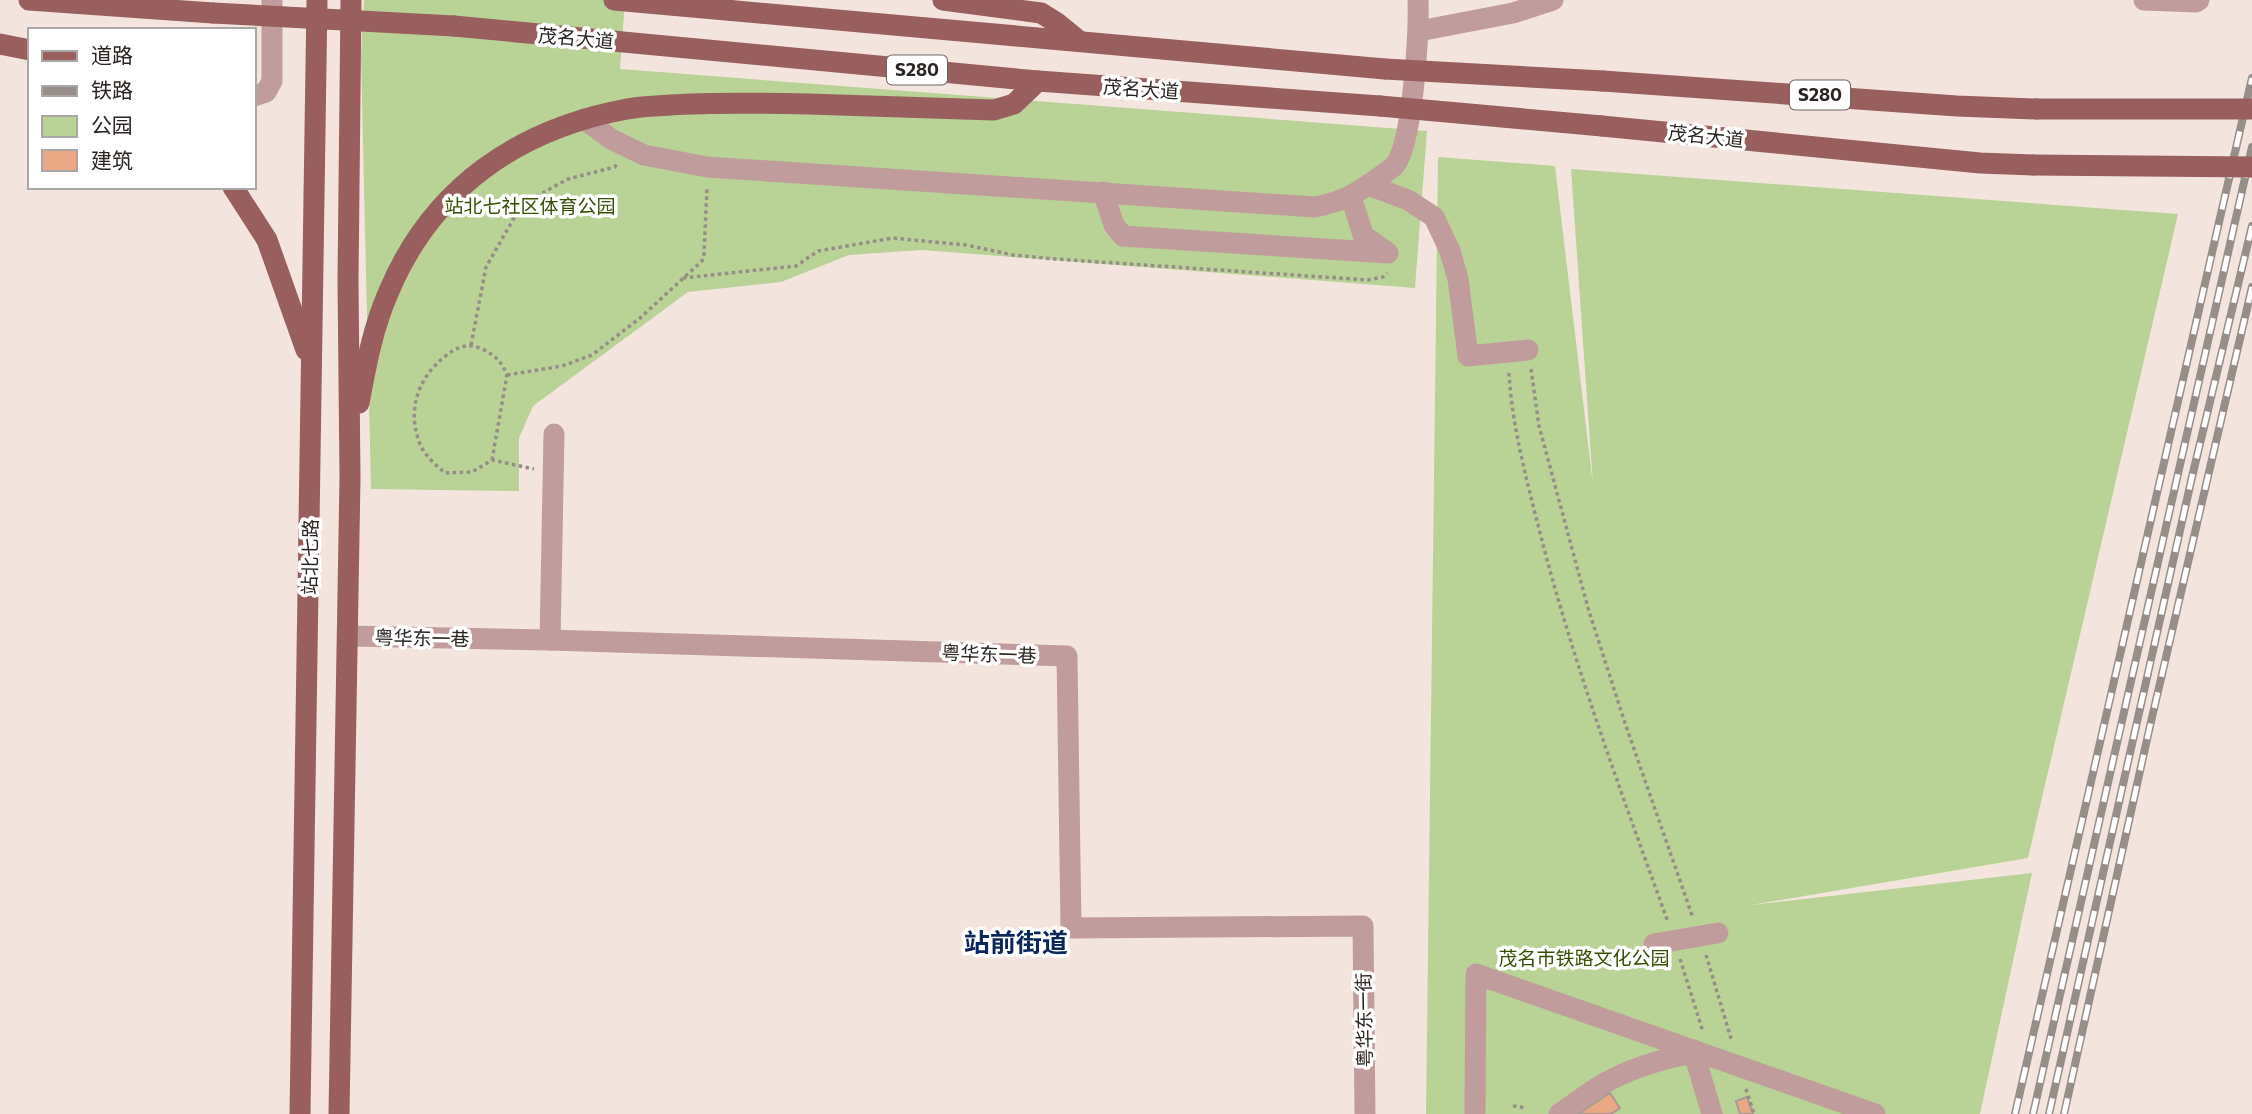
<svg xmlns="http://www.w3.org/2000/svg" width="2252" height="1114" font-family="Commissioner,'Noto Sans SC',sans-serif">
<style>
.green{fill:#b9d295}
.building{fill:#eba885;stroke:#a79a93;stroke-width:2}
.lines{fill:none;stroke-linecap:round;stroke-linejoin:round}
.path{stroke:#978d88;stroke-width:3.5;stroke-dasharray:3.5 3.5;stroke-linecap:butt}
.minor{stroke:#c09d9c;stroke-width:21}
.major{stroke:#995e5e;stroke-width:21}
.rail-casing{stroke:#988e89;stroke-width:8}
.rail{stroke:#fff;stroke-width:5;stroke-dasharray:16;stroke-linecap:butt}
.major-bridge{stroke:#995e5e;stroke-width:21}
.labels{text-anchor:middle;stroke-width:7;stroke-linejoin:round;paint-order:stroke}
.shield{fill:#fff;stroke:#6a6664;stroke-width:2}
.shield-label{font-size:18px;font-weight:bold;fill:#2a2522}
.street-label{font-size:19px;fill:#2a2522;stroke:#fff}
.park-label{font-size:19px;fill:#384e02;stroke:#fff}
.district-label{font-size:26px;font-weight:bold;fill:#0a285c;stroke:#fff}
</style>
<rect width="100%" height="100%" fill="#f3e5de"/>
<g class="green">
<path d="M364,0H625L620,69L1427,131L1415,288L922,250L849,255L781,282L688,292L533,406L519,438V491L371,489L361,56Z"/>
<path d="M1438,157L1555,166L1593,485L1571,169L2178,214L2028,858L1751,905L2032,873L1980,1114H1426Z"/>
</g>
<g class="building">
<path d="M1610,1093L1620,1108L1611,1114H1578Z"/>
<path d="M1747,1097L1753,1114H1740L1736,1101Z"/>
</g>
<g class="lines">
<g class="path">
<path d="M683,278L796,266L818,251L893,238L966,245L1013,255L1055,259L1368,280L1383,277L1387,273"/>
<path d="M471,345L486,267L522,204L568,179L615,167L617,163"/>
<path d="M1531,369L1539,426L1588,608L1625,723L1693,918"/>
<path d="M1509,373C1512,426 1526,477 1539,529C1573,663 1621,792 1668,922"/>
<path d="M507,375L562,366L592,355L640,318L702,261L704,254L707,188"/>
<path d="M492,460L507,375C502,362 495,355 482,349C466,342 457,347 443,358C417,380 407,411 420,444C425,456 436,465 445,473L472,472L492,460L534,469"/>
<path d="M1706,955L1732,1042"/>
<path d="M1680,959L1703,1032"/>
<path d="M1746,1089L1754,1114"/>
<path d="M1513,1106L1527,1108"/>
</g>
<g class="minor">
<path d="M2144,0L2196,2L2199,0"/>
<path d="M1419,31L1513,13L1553,0"/>
<path d="M254,96L266,92L272,81V0"/>
<path d="M584,119L611,139L644,155L707,167L1315,207C1344,201 1354,195 1378,178C1383,174 1390,170 1395,165C1413,142 1419,32 1418,0"/>
<path d="M1368,185L1408,200L1434,217L1450,251L1458,279L1468,356L1528,350"/>
<path d="M1103,192L1114,225L1123,236L1388,253"/>
<path d="M1351,196L1363,235L1387,252"/>
<path d="M348,636L550,640L1067,656L1071,928L1363,926L1365,1114"/>
<path d="M550,640L554,434"/>
<path d="M1654,944L1718,933"/>
<path d="M1693,1050L1712,1114"/>
<path d="M1475,1114L1476,974L1875,1114"/>
<path d="M1559,1114C1574,1104 1589,1092 1605,1083C1633,1067 1662,1059 1693,1053"/>
</g>
<g class="major">
<path d="M29,0L213,13"/>
<path d="M614,0L1385,69"/>
<path d="M943,0L1041,13L1057,23L1079,41"/>
<path d="M454,26L1038,81L1380,106"/>
<path d="M0,44L30,50"/>
<path d="M1603,81L1957,106L2037,109"/>
<path d="M1602,126L1980,163L2033,165"/>
<path d="M233,187L267,240L306,350"/>
<path d="M359,403C366,365 373,327 389,291C433,187 519,129 627,109C641,106 656,106 670,105C716,102 762,103 808,104C870,106 932,108 994,110L1014,104L1038,81"/>
<path d="M300,1114L317,0"/>
<path d="M339,1114L350,478L348,281L351,0"/>
</g>
<defs>
<g id="rail">
<path d="M2015,1114L2252,78"/>
<path d="M2033,1114L2252,147"/>
<path d="M2049,1114L2192,477L2252,226"/>
<path d="M2064,1114L2150,726L2252,287"/>
</g>
</defs>
<use href="#rail" class="rail-casing"/>
<use href="#rail" class="rail"/>
<g class="major-bridge">
<path d="M213,13L454,26"/>
<path d="M1385,69L1603,81"/>
<path d="M1380,106L1602,126"/>
<path d="M2037,109H2252"/>
<path d="M2033,165L2252,167"/>
</g>
</g>
<g class="labels">
<g class="shield">
<rect x="887" y="55.5" width="60" height="29" rx="5"/>
<rect x="1790" y="80.5" width="60" height="29" rx="5"/>
</g>
<g class="shield-label">
<text x="917" y="76">S280</text>
<text x="1820" y="101">S280</text>
</g>
<g class="street-label">
<text transform="translate(576 38) rotate(5)" y="7">茂名大道</text>
<text transform="translate(1141 89) rotate(4)" y="7">茂名大道</text>
<text transform="translate(1706 136) rotate(6)" y="7">茂名大道</text>
<text transform="translate(310 557) rotate(-89)" y="7">站北七路</text>
<text transform="translate(422 638) rotate(1)" y="7">粤华东一巷</text>
<text transform="translate(989 654) rotate(2)" y="7">粤华东一巷</text>
<text transform="translate(1364 1020) rotate(-91)" y="7">粤华东一街</text>
</g>
<g class="park-label">
<text x="530" y="213">站北七社区体育公园</text>
<text x="1584" y="965">茂名市铁路文化公园</text>
</g>
<g class="district-label">
<text x="1016" y="952">站前街道</text>
</g>
</g>
<rect x="28" y="28" width="228" height="161" fill="#ffffff" stroke="#aaa8a7" stroke-width="2"/>
<rect x="42" y="51" width="35" height="10" fill="#995e5e" stroke="#aaa8a7" stroke-width="2"/>
<text x="91" y="63" font-size="21" fill="#2a2522">道路</text>
<rect x="42" y="86" width="35" height="10" fill="#988e89" stroke="#aaa8a7" stroke-width="2"/>
<text x="91" y="98" font-size="21" fill="#2a2522">铁路</text>
<rect x="42" y="116" width="35" height="21" fill="#b9d295" stroke="#aaa8a7" stroke-width="2"/>
<text x="91" y="133" font-size="21" fill="#2a2522">公园</text>
<rect x="42" y="150" width="35" height="21" fill="#eba885" stroke="#aaa8a7" stroke-width="2"/>
<text x="91" y="168" font-size="21" fill="#2a2522">建筑</text>
</svg>
